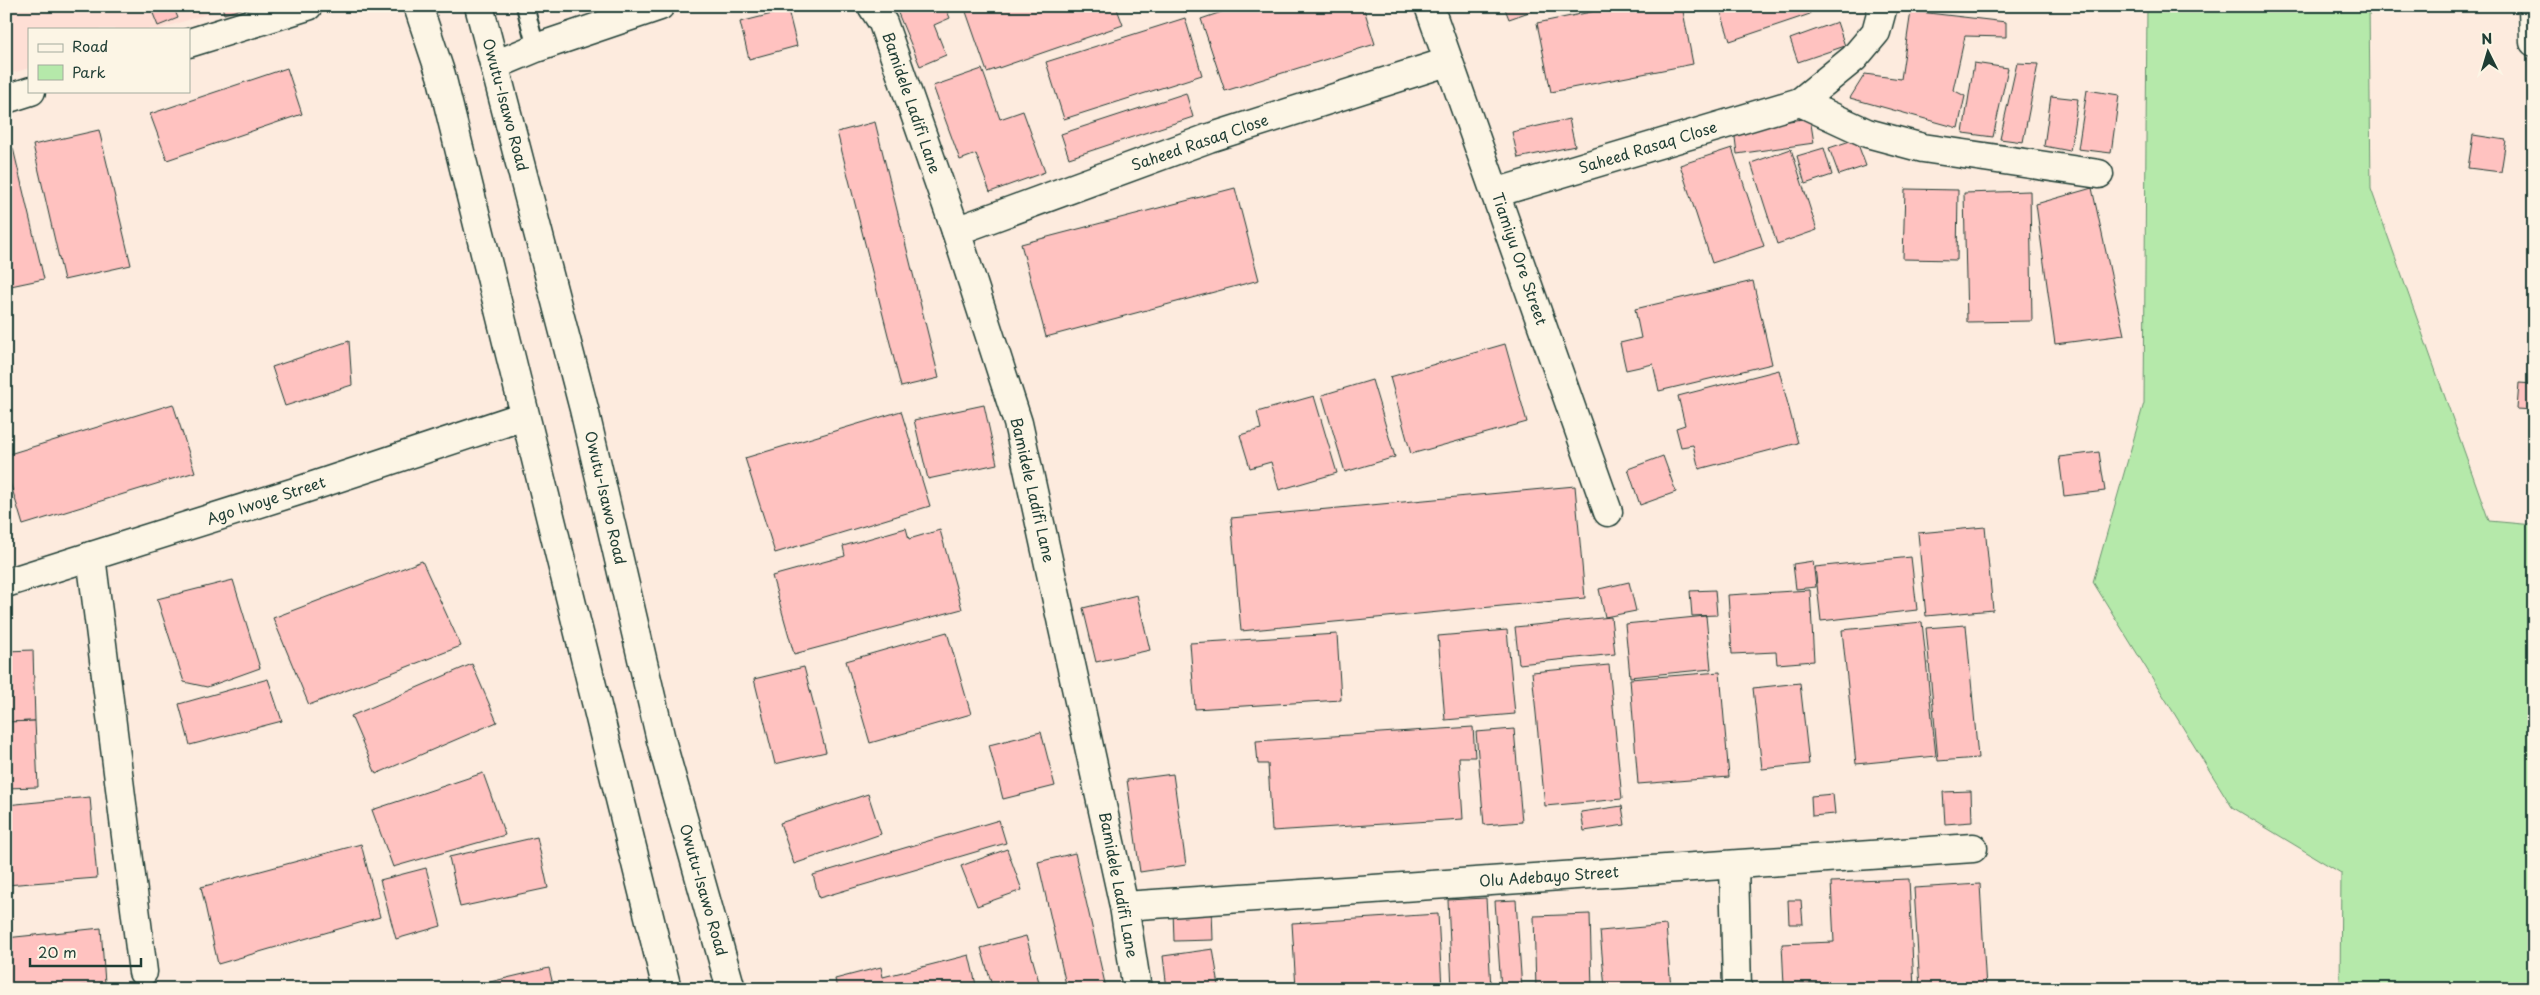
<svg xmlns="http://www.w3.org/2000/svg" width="2540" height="995" font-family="'Playpen Sans',sans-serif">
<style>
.built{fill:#fedfd5}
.green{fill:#b5e9aa;stroke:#6a936f}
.building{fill:#ffc2c0;stroke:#1f3d34}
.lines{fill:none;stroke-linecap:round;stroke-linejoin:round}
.lane-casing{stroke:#1f3d34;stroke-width:20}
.street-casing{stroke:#1f3d34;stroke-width:31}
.secondary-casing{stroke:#1f3d34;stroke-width:31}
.lane{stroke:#fcf5e5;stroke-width:16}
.street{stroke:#fcf5e5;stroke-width:28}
.secondary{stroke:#fcf5e5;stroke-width:28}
.labels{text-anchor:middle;stroke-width:5;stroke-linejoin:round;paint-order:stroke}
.street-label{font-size:15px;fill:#1f3d34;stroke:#fcf5e5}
</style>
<rect width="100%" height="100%" fill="#fdebde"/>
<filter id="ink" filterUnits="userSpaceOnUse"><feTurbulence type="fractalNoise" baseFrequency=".02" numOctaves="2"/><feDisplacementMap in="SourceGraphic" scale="10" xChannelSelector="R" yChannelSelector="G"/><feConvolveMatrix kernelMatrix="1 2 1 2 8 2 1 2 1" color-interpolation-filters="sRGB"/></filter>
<g filter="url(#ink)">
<path class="built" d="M6,6H233L159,29H29V68L6,75Z"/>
<path class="green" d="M2147,6H2369L2371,189L2489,521L2534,525V989H2340L2341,873L2232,807L2093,582L2144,403Z"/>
<g class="building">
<path d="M150,6H173L178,18L158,26Z"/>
<path d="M222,6H251L224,14Z"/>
<path d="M895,6H945L950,18L934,25L946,55L920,66Z"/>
<path d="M964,6H1116L1123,25L987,72Z"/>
<path d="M1239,6H1363L1375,44L1225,91L1201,19Z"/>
<path d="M1504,6H1546L1509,19Z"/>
<path d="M1620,6H1682L1693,64L1551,92L1537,23Z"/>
<path d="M1719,6H1807L1810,14L1730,41Z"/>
<path d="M1952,6H1993L1953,11Z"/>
<path d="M788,10L797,46L749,59L740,22Z"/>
<path d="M1911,11L2006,22V37L1965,36L1953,90L1965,96L1958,128L1850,98L1865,74L1901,79Z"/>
<path d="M1185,18L1202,75L1064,119L1046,62Z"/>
<path d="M1837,22L1845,46L1798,62L1790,39Z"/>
<path d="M1974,63L2008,68L1993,137L1963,133Z"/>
<path d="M2017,63L2038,64L2023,142L2000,139Z"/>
<path d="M287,68L302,114L167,160L150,114Z"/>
<path d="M982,69L1000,119L1023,111L1045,172L990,192L976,154L960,160L933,86Z"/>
<path d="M2087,90L2119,95L2111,153L2078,149Z"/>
<path d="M1186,93L1193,117L1069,158L1061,134Z"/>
<path d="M2051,96L2078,99L2070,151L2044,146Z"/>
<path d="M1810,118L1814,143L1737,154L1734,129Z"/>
<path d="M1569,119L1575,146L1518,158L1512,132Z"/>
<path d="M875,122L939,378L901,387L837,132Z"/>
<path d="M99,130L131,265L64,280L33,145Z"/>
<path d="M2473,135L2506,140L2501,172L2468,168Z"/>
<path d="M1856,139L1866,166L1839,175L1829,148Z"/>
<path d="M13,148L44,279L6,287V150Z"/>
<path d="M1732,148L1764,246L1712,263L1680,165Z"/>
<path d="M1824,148L1832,175L1805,184L1797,156Z"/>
<path d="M1791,149L1817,230L1777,244L1751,163Z"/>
<path d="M1235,188L1259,280L1046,337L1021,244Z"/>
<path d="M2092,188L2124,335L2055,344L2036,204Z"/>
<path d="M1905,189L1958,190L1957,260L1903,259Z"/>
<path d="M2030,191L2032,321L1967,322L1964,193Z"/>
<path d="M1753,281L1772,364L1659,391L1653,364L1626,370L1620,343L1641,338L1635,309Z"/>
<path d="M349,341L352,385L285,406L272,367Z"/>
<path d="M1505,344L1527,422L1411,454L1390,377Z"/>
<path d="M1779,370L1798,443L1699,469L1693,445L1681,447L1676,428L1685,425L1678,396Z"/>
<path d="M1372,380L1395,457L1345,472L1322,395Z"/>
<path d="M2519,383L2534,384V410L2517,409Z"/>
<path d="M1314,396L1337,473L1279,490L1271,462L1250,468L1240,435L1261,429L1257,412Z"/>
<path d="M173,404L195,472L23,525L6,469V455Z"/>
<path d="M984,405L997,464L928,479L914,420Z"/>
<path d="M901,411L930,506L775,553L745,458Z"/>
<path d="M2099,452L2105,491L2064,496L2059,457Z"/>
<path d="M1663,456L1676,492L1640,505L1628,469Z"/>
<path d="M1575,486L1585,598L1241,631L1231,518Z"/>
<path d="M1985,527L1993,610L1926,616L1918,533Z"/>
<path d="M906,528L909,539L940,530L962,609L794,654L772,576L845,556L843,546Z"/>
<path d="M1911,557L1917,610L1821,621L1815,567Z"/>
<path d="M422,561L461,646L309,705L273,618Z"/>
<path d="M1813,561L1816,587L1796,589L1793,564Z"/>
<path d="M233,580L260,668L207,687L184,682L157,599Z"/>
<path d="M1629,582L1636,611L1605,617L1599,589Z"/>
<path d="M1715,590L1717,615L1692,616L1690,591Z"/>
<path d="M1810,590L1814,661L1777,664L1776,652L1732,654L1728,595Z"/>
<path d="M1137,595L1150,650L1096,662L1083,608Z"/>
<path d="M1706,616L1711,669L1630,677L1625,624Z"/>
<path d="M1611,617L1615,654L1519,664L1515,627Z"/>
<path d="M1922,622L1936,756L1856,764L1842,630Z"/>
<path d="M1966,625L1978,758L1938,761L1926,628Z"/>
<path d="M1507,630L1515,714L1445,720L1438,636Z"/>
<path d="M947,632L971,714L870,743L846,661Z"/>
<path d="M1337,634L1341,700L1195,709L1190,643Z"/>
<path d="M33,650L35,721L6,722V651Z"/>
<path d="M472,664L497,722L376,774L351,716Z"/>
<path d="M1609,665L1622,799L1545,806L1532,672Z"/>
<path d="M804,667L826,752L775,764L754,679Z"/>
<path d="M1720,672L1729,777L1638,784L1630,679Z"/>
<path d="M268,679L282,721L190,745L179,704Z"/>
<path d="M1800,683L1809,764L1762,769L1753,688Z"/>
<path d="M35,721L38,787L6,788V722Z"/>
<path d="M1473,727L1475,757H1459L1463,819L1272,831L1268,764H1258L1256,741Z"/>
<path d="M1514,729L1522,822L1484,825L1476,732Z"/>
<path d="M1041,732L1055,786L1003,799L989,745Z"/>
<path d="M483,773L505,835L393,867L372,810Z"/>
<path d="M1173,774L1186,865L1140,872L1127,780Z"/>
<path d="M1971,791L1972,822L1945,824L1943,792Z"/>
<path d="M868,794L881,834L794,864L780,823Z"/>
<path d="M1833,794L1835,814L1812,816L1811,796Z"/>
<path d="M90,797L97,878L6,885V805Z"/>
<path d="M1622,806L1625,825L1584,831L1581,812Z"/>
<path d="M999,820L1006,843L819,898L813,875Z"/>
<path d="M537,837L548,888L460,907L449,857Z"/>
<path d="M361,844L380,917L218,964L201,887Z"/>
<path d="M1007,849L1022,890L977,906L961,866Z"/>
<path d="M1075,853L1106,988L1102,989H1067L1038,862Z"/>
<path d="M426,868L441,926L396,939L380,880Z"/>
<path d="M1909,879L1914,989H1832L1831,983L1784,985L1782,944L1834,942L1831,882Z"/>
<path d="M1980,884L1986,989H1920L1914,888Z"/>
<path d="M1486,898L1491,989H1452L1448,900Z"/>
<path d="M1516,900L1522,989H1501L1495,901Z"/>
<path d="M1788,900H1801L1803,924H1789Z"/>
<path d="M1212,909L1213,940L1174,941L1173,910Z"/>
<path d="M1438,914L1442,989H1296L1292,923Z"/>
<path d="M1590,914L1592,989H1536L1534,916Z"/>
<path d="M1666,925L1671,989H1605L1600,931Z"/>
<path d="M101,928L105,983L63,989H6V938Z"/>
<path d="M1026,936L1041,989H993L981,948Z"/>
<path d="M1213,949L1219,986L1167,989L1163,956Z"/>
<path d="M969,955L977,989H837L835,979L881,967L883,977Z"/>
<path d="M549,968L554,989H491L490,982Z"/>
</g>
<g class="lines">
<defs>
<path id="lane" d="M525,6L536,48"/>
<g id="street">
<path d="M872,6L883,23L956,231L1018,423L1124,906L1137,989"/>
<path d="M1429,6L1608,512"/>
<path d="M2533,6L2534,42"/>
<path d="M189,43L308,6"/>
<path d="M495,65L536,48L660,6"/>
<path d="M6,99L31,91"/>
<path d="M1800,102L1867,133L1923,148L2099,174"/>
<path d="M1495,193L1800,102L1854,58L1876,32L1883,6"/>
<path d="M956,231L1209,138L1447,62"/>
<path d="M91,556L143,972"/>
<path d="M6,583L298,491L524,416"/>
<path d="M1734,865L1737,989"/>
<path d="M1124,906L1973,848"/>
</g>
<g id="secondary">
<path d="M418,6L441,75L667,989"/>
<path d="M479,6L584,409L661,740L731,989"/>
</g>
</defs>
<use href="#lane" class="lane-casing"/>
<use href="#street" class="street-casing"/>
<use href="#secondary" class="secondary-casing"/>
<use href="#lane" class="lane"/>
<use href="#street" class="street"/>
<use href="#secondary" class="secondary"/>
</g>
</g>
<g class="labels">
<g class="street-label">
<text transform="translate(911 103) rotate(71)" y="5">Bamidele Ladifi Lane</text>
<text transform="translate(505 105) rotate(75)" y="5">Owutu-Isawo Road</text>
<text transform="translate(1200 143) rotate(-19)" y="5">Saheed Rasaq Close</text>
<text transform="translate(1648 148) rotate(-17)" y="5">Saheed Rasaq Close</text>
<text transform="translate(1519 259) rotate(71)" y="5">Tiamiyu Ore Street</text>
<text transform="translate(1032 490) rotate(77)" y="5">Bamidele Ladifi Lane</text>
<text transform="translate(605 498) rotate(77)" y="5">Owutu-Isawo Road</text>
<text transform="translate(266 501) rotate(-18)" y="5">Ago Iwoye Street</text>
<text transform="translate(1549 877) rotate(-4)" y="5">Olu Adebayo Street</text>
<text transform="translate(1118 885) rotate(79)" y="5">Bamidele Ladifi Lane</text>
<text transform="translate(703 890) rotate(74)" y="5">Owutu-Isawo Road</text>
</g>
</g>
<rect width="2540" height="995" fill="none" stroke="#fcf5e5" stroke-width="25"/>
<rect x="12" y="12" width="2515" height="970" fill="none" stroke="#1f3d34" stroke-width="2" filter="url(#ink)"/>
<rect x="28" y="28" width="162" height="65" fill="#fcf5e5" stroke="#a4ab9e"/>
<rect x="38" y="44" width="25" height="8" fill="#fcf5e5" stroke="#a4ab9e"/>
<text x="72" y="52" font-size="15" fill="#1f3d34">Road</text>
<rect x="38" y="65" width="25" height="15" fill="#b5e9aa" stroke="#a4ab9e"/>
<text x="72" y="78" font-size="15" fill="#1f3d34">Park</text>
<g transform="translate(2488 52) rotate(355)" stroke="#fcf5e5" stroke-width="4" paint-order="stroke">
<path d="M0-4L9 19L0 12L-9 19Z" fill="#1f3d34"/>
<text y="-8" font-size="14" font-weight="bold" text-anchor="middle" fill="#1f3d34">N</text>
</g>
<path d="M30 958v8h111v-8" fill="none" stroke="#1f3d34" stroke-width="2.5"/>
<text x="38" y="958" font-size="15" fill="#1f3d34" stroke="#fcf5e5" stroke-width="4" paint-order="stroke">20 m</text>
</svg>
